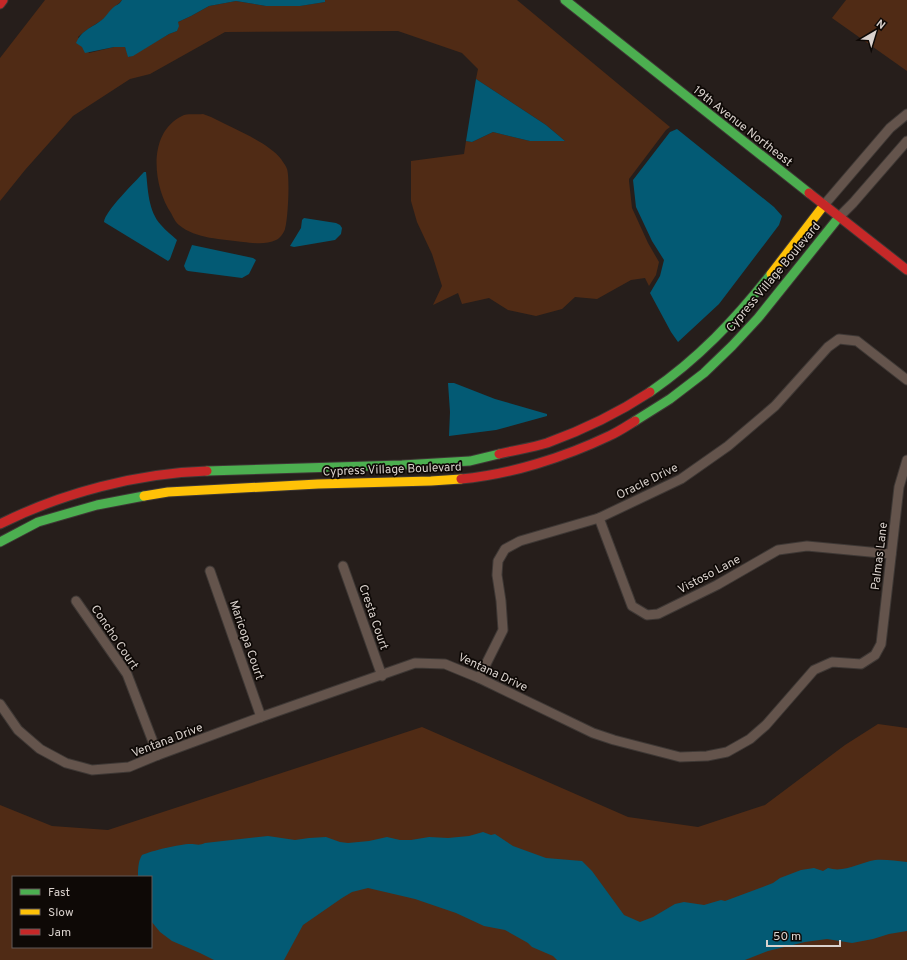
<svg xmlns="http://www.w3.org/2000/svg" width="907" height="960" font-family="Overpass,sans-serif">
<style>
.green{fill:#502b15;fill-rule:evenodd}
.water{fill:#035a74}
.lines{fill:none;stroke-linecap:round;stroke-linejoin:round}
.street-casing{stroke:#3e3835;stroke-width:11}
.fast-casing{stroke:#3e3835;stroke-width:11}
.slow-casing{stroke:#3e3835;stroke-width:11}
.jam-casing{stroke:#3e3835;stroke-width:11}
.street{stroke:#64544c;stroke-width:9}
.fast{stroke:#4caf50;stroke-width:9}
.slow{stroke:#ffc107;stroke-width:9}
.jam{stroke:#c62828;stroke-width:9}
.labels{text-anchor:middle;stroke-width:3.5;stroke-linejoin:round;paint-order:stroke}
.street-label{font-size:12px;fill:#dad2cd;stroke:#0e0906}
</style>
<rect width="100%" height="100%" fill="#261e1b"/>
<g class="green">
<path d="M45,0H122C119,4 116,5 113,8C109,13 105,19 99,22C91,27 86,30 78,37L89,53L114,47H125L129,57L169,34L177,31L178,22L191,16L209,6L236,1L266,6H299L325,2V0H517L670,127L666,130L629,179V181L632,208L648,243L659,262L656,275L649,286L645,278L631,280L597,299L575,297L562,309L536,316L508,310L489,298L462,304L458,293L433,305L442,286L432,254L417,222L411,201V161L464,154L466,141L472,142L493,132L530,141H565L546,125L476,79L478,69L462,53L398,31L225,32L150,74L130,79L73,116L25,170L0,201V58Z"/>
<path d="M846,0H907V71L832,18Z"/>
<path d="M203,114L211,117C230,127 268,142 281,159C283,162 286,166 287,169C290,178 288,220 285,229C284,233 279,239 276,240C266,245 253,243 243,242C222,239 196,239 179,225C176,223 173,217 171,213C153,186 147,133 182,116C187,113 197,115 203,114Z"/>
<path d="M878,724L907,728V960H0V805L52,826L108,830L422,727L628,817L698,827L765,805L845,745ZM13,877H151V947H13Z"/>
</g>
<g class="water">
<path d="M122,0H325V2L300,6H266L236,1L209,6L191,16L178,22L179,26L177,31L169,34L133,56L128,57L125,47H114L85,53L82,47L76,43C81,31 89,29 99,22C106,18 109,10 115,6C119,4 120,3 122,0Z"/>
<path d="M476,79L546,125L565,141H530L493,132L472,142L466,141Z"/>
<path d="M677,129L774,207L782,216L779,225L719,304L678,342L671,332L650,293L660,276L664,260L652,241L636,207L633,180L670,132Z"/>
<path d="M144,172H146C148,189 148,211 161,225C166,231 172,235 177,240L170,259L168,261L104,222C105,211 135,182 144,172Z"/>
<path d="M304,218L336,223L340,225L342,228L341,234L335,240L294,247L290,246L301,228L302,220Z"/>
<path d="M192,245L253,258L256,260L249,274L242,278L188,271L186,270L184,266Z"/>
<path d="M448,383H454L495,399L547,414V416L496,430L449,436L450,412Z"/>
<path d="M483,832L491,835L495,834L513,846L546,858L582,861L592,871L624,915L640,922L653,917L675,904L684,902L704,905L721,900L725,901L773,883L780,878L801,870L814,868L823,871L828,868C844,873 859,863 875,860C885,859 896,861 907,862V931L889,934L873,939L852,943L827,939L805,942L768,951L745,960H557L553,956L532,947L528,943L505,930L484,926L456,913L415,899L368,888L352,892L342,898L303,925L284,960H214L200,953L172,941L160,932L151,921V877H138C138,870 138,861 142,855C151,851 180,844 190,844C196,844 199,846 205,843L268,836L295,840L309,838L326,837L340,842L348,843L369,841L387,837L400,840H411L429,837L448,838L469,836Z"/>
</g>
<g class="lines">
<defs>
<g id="street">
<path d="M824,205L890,128L907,114"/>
<path d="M839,217L853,203L907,141"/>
<path d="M599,518L632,606L647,615L658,614L717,585L778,550L807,546L891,554"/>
<path d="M343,566L382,676"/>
<path d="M210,571L261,717"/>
<path d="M76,601L127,674L158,755"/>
<path d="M479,678L503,630L501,601L497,575L498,561L505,549L520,541L599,518L681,479L728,446L775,406L828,347L839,339L857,341L907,380"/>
<path d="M0,704L18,730L40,749L66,763L92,770L129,767L158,755L261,717L415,663L445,664L479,678L593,733L614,740L680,757L707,756L727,752L750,739L766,725L814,670L832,662L861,664L875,655L881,644L899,487L907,460"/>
</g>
<g id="fast">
<path d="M565,0L809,193"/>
<path d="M650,392C698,359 735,320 771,274"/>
<path d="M635,421L670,399L704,373L732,346L758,318L839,217"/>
<path d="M207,471L402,465L470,461L499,454"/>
<path d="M0,542L38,522L97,505L144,496"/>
</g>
<g id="slow">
<path d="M771,274L824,205"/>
<path d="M144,496L168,492L318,484L431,481L461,479"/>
</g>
<g id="jam">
<path d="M0,4L3,0"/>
<path d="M809,193L907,270"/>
<path d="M499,454C515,450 531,448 547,443C583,430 618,413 650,392"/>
<path d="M461,479C509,475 565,457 609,436C618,432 627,426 635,421"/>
<path d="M0,524C62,493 138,473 207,471"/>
</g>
</defs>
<use href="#street" class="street-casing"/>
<use href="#fast" class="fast-casing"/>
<use href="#slow" class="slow-casing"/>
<use href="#jam" class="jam-casing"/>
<use href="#street" class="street"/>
<use href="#fast" class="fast"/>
<use href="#slow" class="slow"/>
<use href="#jam" class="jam"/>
</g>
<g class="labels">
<g class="street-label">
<text transform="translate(743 126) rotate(38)" y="4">19th Avenue Northeast</text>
<text transform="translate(773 277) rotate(-50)" y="4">Cypress Village Boulevard</text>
<text transform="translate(392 469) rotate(-2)" y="4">Cypress Village Boulevard</text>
<text transform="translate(647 481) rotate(-26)" y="4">Oracle Drive</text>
<text transform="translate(879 556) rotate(-83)" y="4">Palmas Lane</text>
<text transform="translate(709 574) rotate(-28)" y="4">Vistoso Lane</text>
<text transform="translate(374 617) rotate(71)" y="4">Cresta Court</text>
<text transform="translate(115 637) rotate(56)" y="4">Concho Court</text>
<text transform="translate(247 640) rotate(71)" y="4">Maricopa Court</text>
<text transform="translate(493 672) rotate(25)" y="4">Ventana Drive</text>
<text transform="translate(167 740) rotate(-21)" y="4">Ventana Drive</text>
</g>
</g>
<rect x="12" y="876" width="140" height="72" fill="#0e0906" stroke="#605956"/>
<rect x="20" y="889" width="20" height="6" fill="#4caf50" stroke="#605956"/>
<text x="48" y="896" font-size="12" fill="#dad2cd">Fast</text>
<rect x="20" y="909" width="20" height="6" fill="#ffc107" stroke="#605956"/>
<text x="48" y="916" font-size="12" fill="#dad2cd">Slow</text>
<rect x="20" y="929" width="20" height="6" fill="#c62828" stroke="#605956"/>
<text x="48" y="936" font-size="12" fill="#dad2cd">Jam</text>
<g transform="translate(875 32) rotate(38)" stroke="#0e0906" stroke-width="3" paint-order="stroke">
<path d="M0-3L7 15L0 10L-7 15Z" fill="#dad2cd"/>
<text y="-6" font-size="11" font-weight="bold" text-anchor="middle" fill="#dad2cd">N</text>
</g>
<path d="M767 940v6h73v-6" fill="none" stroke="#dad2cd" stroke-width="2"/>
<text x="773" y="940" font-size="12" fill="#dad2cd" stroke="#0e0906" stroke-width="3" paint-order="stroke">50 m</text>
</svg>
